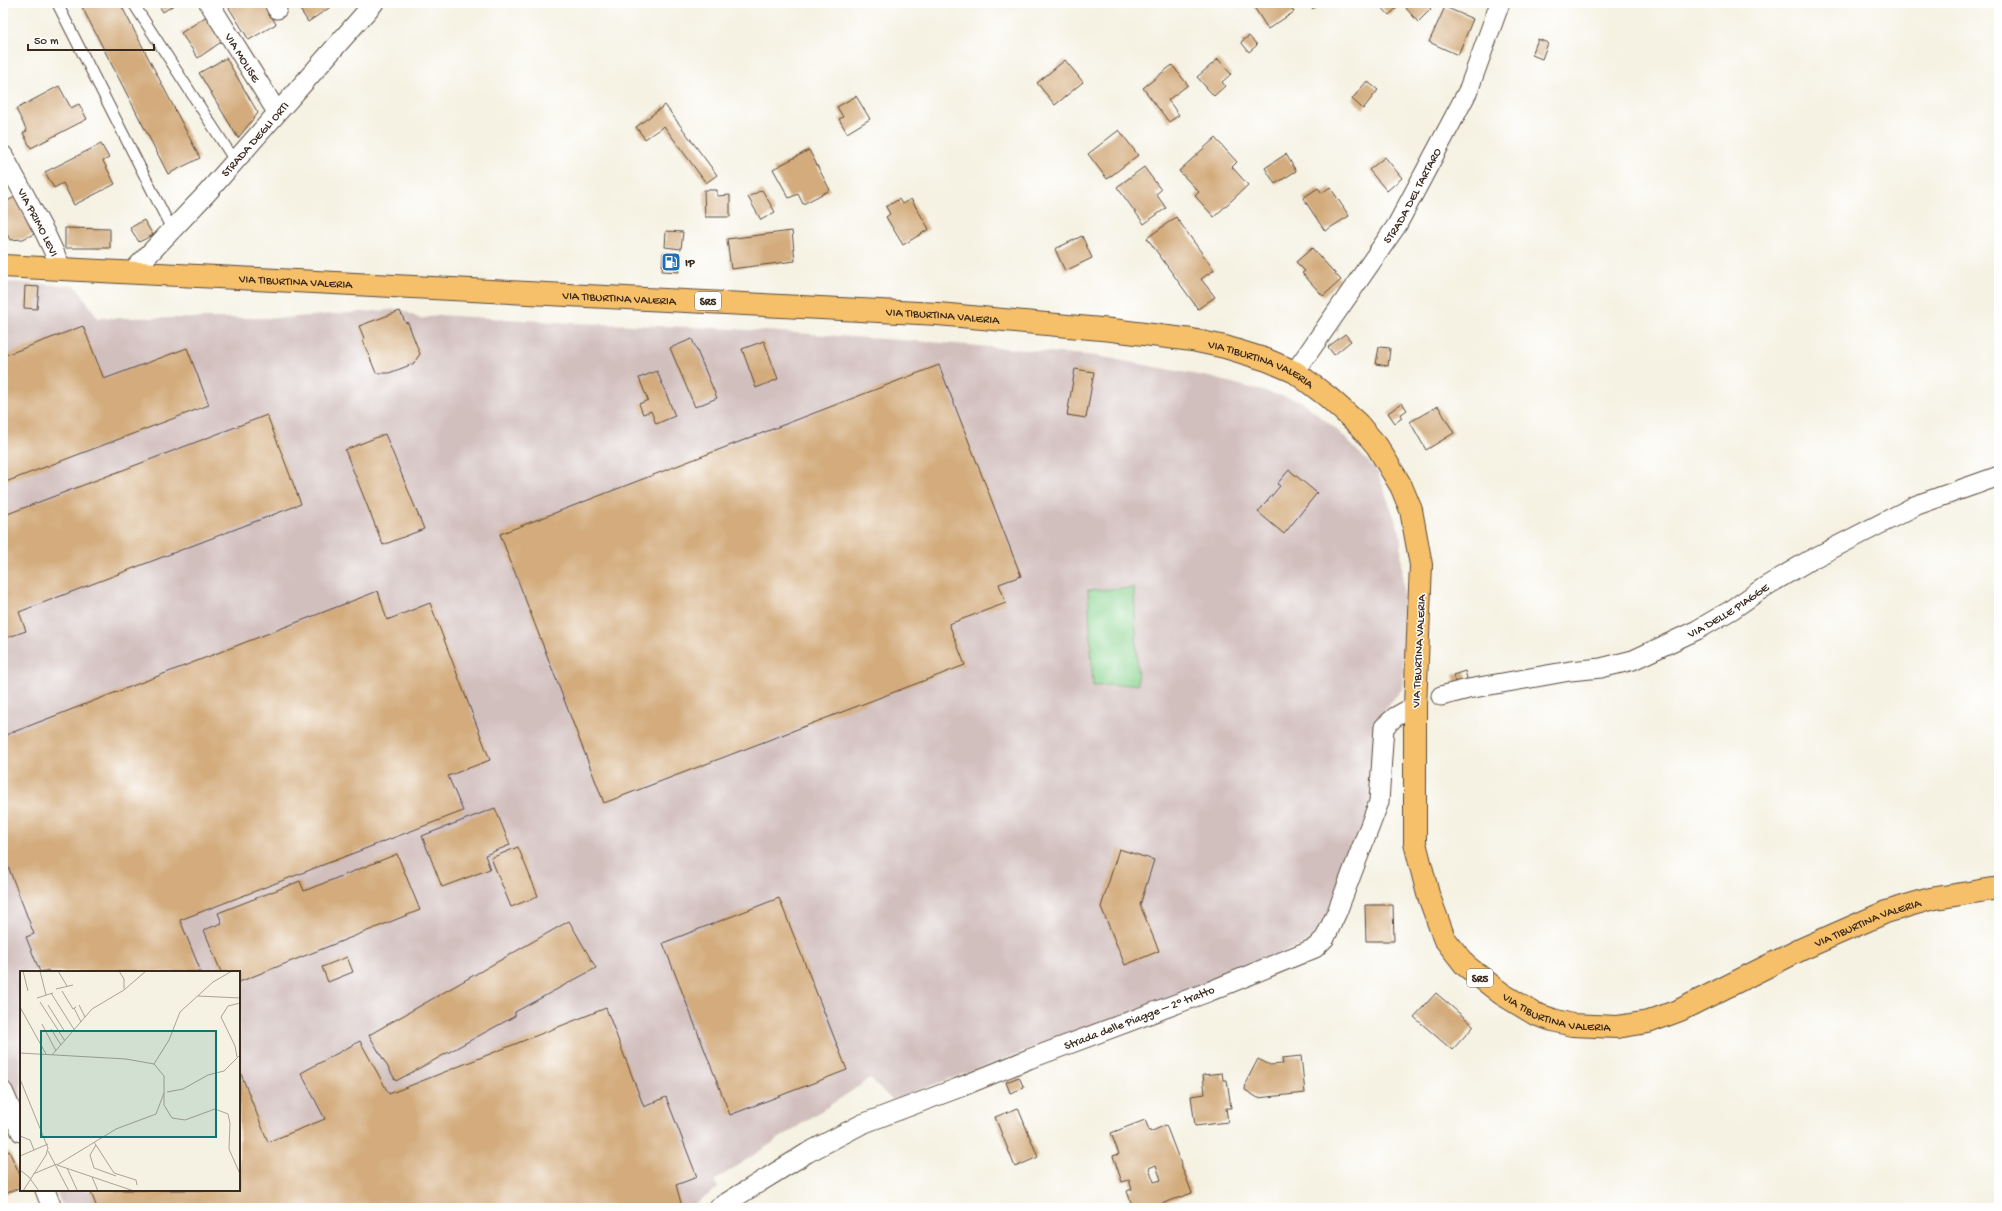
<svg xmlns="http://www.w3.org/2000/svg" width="2002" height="1211" font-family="'Gochi Hand',sans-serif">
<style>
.industrial{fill:#d1bfbd}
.green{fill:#8ad38f;stroke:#627e56}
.building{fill:#d3ab7b;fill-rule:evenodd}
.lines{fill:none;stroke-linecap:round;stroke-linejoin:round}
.service-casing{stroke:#57483c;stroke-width:12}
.minor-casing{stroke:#57483c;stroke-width:21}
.primary-casing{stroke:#57483c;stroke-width:24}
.service{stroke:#fff;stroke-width:10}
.minor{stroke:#fff;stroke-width:19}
.primary{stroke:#f6c06b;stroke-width:22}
.labels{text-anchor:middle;stroke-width:3;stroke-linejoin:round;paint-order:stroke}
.shield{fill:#fff;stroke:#766a62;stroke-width:1}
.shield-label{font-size:11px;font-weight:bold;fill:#3b2a1e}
.street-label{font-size:12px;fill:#3b2a1e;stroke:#fff}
.poi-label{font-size:12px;font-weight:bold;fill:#3b2a1e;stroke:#fff;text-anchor:start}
.inset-road{fill:none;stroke:#aba294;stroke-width:1}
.view{fill:#0f766e;fill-opacity:0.15;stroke:#0f766e;stroke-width:2}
.inset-edge{fill:none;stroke:#3b2a1e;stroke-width:2}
</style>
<rect width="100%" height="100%" fill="#fff"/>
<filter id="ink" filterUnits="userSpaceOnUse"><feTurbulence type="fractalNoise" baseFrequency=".025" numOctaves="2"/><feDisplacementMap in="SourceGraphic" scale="8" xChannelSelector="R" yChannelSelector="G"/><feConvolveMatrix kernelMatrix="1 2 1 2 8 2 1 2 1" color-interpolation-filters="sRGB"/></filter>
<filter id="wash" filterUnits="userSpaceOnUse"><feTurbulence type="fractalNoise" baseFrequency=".012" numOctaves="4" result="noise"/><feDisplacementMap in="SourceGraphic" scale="16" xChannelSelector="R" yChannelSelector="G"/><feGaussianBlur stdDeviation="0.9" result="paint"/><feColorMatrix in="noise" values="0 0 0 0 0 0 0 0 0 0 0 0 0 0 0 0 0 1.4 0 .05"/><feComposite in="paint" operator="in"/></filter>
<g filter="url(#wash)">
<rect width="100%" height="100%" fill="#f5f2e3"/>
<path class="industrial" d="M3,282L76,286L98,318H283L401,309L420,319L438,315L574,323L720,328L943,343L1097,356L1209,377L1301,401L1335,428L1377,471L1400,533L1404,597L1403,688L1384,710L1379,719L1372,806L1334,903L1312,941L1157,1004L892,1100L870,1079L714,1181L718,1188L689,1208H63L56,1190H239V972H21V1111L3,1071Z"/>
<path class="green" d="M1134,588L1138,684L1093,686L1088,590Z"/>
<g id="blocks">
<g class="building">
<path d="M80,3H120L200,158L168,174Z"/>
<path d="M157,3H177L163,12Z"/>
<path d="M226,3H263L276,24L249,40Z"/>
<path d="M296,3H330L332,6L308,22Z"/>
<path d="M1254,3H1288L1294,12L1268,29L1252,4Z"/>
<path d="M1309,3H1320L1313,9Z"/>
<path d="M1378,3H1394L1398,7L1389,15Z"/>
<path d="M1411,3H1425L1431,9L1418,22L1406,8Z"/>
<path d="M1445,7L1473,19L1458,55L1429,42Z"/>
<path d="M207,16L224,40L198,58L181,33Z"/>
<path d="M1249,36L1257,45L1249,52L1241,42Z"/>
<path d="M1538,39L1548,43L1542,59L1532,55Z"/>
<path d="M226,58L258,113L238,138L199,73Z"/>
<path d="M1218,59L1231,74L1222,82L1225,86L1214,96L1197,77Z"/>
<path d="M1065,60L1083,82L1055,105L1037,83Z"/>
<path d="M1172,65L1188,85L1168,100L1179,115L1169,122L1143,88Z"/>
<path d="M1367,81L1378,90L1363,109L1352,99Z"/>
<path d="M59,86L71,108L79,104L87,119L31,148L23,133L27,131L16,109Z"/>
<path d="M856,96L870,119L847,133L839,119L843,117L837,107Z"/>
<path d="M665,105L717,175L706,183L664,126L645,139L636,127Z"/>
<path d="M1119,130L1138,155L1107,179L1088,154Z"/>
<path d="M1215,138L1237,162L1232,167L1248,185L1214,217L1195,196L1199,192L1179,171Z"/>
<path d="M101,144L109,158L103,161L115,184L74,205L63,183L54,188L45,172Z"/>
<path d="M809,150L830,190L803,204L798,194L789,198L773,169Z"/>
<path d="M1286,154L1296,171L1275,184L1265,168Z"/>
<path d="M1385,157L1402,178L1387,191L1369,170Z"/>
<path d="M1144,167L1161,190L1156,194L1166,208L1144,224L1117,187Z"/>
<path d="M1330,187L1349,216L1325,231L1303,198L1318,188L1322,193Z"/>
<path d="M704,190H717V196L730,195V217H705Z"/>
<path d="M762,190L775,212L761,220L748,197Z"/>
<path d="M15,197L34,234L23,239L10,240L3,226V203Z"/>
<path d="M899,199L902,204L911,199L929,229L903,245L886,217L890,214L886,207Z"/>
<path d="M1176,217L1214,270L1201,279L1215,297L1198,309L1147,238Z"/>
<path d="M144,220L153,235L139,242L130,228Z"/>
<path d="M65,228L110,229V248H65Z"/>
<path d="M666,231L683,232L681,249L665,247Z"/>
<path d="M792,231L795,261L731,269L727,239Z"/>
<path d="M1082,236L1092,258L1065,271L1055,249Z"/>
<path d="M1312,248L1341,280L1323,296L1302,273L1305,271L1296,262Z"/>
<path d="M663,253L680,254L679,272L662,271Z"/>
<path d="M25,286L39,287L37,309L24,308Z"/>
<path d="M400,311L405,322L408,323L420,354L413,364L389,373H376L363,341L364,338L359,326Z"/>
<path d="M83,326L104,379L187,348L209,405L3,483V356Z"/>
<path d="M1345,334L1351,341L1334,355L1328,347Z"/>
<path d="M692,339L717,398L695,407L670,348Z"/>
<path d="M764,341L778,379L756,388L742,349Z"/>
<path d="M1379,347L1390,348L1388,366L1376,364Z"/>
<path d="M939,365L1021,576L999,584L1006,603L949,624L965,665L604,803L500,534Z"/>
<path d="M1075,369L1094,372L1086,418L1067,415Z"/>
<path d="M657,371L675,416L656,424L651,411L643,414L639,404L648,400L639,378Z"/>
<path d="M1402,403L1407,410L1400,415L1402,418L1395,423L1388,413Z"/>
<path d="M1438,406L1454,433L1426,450L1410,422Z"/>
<path d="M267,415L301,504L19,612L26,631L3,639V510L5,515Z"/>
<path d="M385,434L424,529L383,545L345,450Z"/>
<path d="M1289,470L1317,493L1284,534L1258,512L1280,486L1277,484Z"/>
<path d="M378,591L387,620L430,603L490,760L448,776L463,811L180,920L201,972H49L48,970L40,972L26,937L34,934L3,853V736Z"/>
<path d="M1465,671L1468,682L1456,685L1453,675Z"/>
<path d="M495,808L510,845L485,855L490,869L442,887L422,836Z"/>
<path d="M518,847L538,896L511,907L491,858Z"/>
<path d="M1119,849L1154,860L1140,905L1159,951L1125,965L1101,907Z"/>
<path d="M397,854L420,910L239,982V972H221L204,930L222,923L218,913L300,881L304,891Z"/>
<path d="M779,898L847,1070L730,1115L663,943Z"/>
<path d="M1365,905H1393L1394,941H1366Z"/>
<path d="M569,921L596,968L515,1012V1016L396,1081L369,1035Z"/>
<path d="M347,957L353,972L328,982L322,967Z"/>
<path d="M1436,993L1474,1026L1452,1050L1414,1017Z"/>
<path d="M606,1008L644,1107L666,1097L697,1177L676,1185L681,1203L667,1208H97L90,1190H239V1069L268,1142L325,1119L301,1073L360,1041L389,1094Z"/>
<path d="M1301,1056L1305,1093L1258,1098L1245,1090L1246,1082L1258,1059L1270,1065L1283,1064L1282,1058Z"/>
<path d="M1222,1073L1223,1080H1227L1231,1108H1226L1228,1122L1195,1126L1191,1096L1205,1094L1203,1075Z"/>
<path d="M1019,1077L1024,1088L1010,1093L1006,1082Z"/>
<path d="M1018,1108L1038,1157L1015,1167L995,1117Z"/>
<path d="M1145,1120L1150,1132L1166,1125L1192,1193L1150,1208H1133L1127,1191L1132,1189L1129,1180L1122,1182L1113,1156L1119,1154L1111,1133ZM1156,1165L1161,1180L1154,1182L1149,1168Z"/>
<path d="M9,1151L21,1177V1187L3,1195V1153Z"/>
</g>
</g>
</g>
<g filter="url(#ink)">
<use href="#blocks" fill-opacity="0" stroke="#57483c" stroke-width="1"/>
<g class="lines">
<defs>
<g id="service">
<path d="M57,3L172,230"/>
<path d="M133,3L235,161"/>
</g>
<g id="minor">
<path id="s1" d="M209,3L277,112"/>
<path d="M274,3L277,9"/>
<path id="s2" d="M3,155L45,233L62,269"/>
<path id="s3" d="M132,272L207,193L374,3"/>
<path id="s4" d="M1295,372L1397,225L1468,91L1500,3"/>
<path id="s5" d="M1441,696L1468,689L1570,671L1601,668L1633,660L1697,630L1733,609L1763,588L1810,560L1917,505L1999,476"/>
<path d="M3,1091L21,1132"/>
<path d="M45,1190L52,1208"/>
<path d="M718,1208L807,1153L862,1124L958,1088L1029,1059L1208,992L1315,948L1325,938L1337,912L1379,802L1384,727L1395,717L1415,706"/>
</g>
<g id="primary">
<path id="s6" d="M3,266L938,314L1112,330L1192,340L1225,347L1267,360L1295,372L1328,397L1358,424L1377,446L1401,486L1411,510L1421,565L1415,706V843L1428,894L1444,938L1465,965L1502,994L1535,1014L1553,1020L1572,1025L1617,1027L1648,1022L1680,1010L1802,949L1886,912L1930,899L1999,888"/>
</g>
</defs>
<use href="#service" class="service-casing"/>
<use href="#minor" class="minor-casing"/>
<use href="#primary" class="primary-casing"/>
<use href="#service" class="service"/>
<use href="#minor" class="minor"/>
<use href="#primary" class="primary"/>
</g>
</g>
<defs>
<symbol id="fuel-square" viewBox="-11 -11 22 22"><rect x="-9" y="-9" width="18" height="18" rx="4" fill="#1f6fb2" stroke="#fff"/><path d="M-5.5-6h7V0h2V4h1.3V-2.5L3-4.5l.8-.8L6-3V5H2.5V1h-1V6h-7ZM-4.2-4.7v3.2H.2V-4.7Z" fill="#fff"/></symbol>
</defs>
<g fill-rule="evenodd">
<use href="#fuel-square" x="660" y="251" width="22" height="22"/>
</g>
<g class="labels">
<g class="shield">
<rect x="695" y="292" width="26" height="18" rx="3"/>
<rect x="1467" y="969" width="26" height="18" rx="3"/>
</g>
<g class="shield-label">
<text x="708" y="305">SR5</text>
<text x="1480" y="982">SR5</text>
</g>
<g class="street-label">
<text dy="4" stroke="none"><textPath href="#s1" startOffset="64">VIA MOLISE</textPath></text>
<text dy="4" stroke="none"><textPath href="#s3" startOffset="181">STRADA DEGLI ORTI</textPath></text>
<text dy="4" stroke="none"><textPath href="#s4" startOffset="212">STRADA DEL TARTARO</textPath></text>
<text dy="4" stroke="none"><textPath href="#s2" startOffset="76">VIA PRIMO LEVI</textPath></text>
<text dy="4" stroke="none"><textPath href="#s6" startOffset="293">VIA TIBURTINA VALERIA</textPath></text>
<text dy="4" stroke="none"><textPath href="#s6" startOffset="617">VIA TIBURTINA VALERIA</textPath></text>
<text dy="4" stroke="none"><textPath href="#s6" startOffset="941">VIA TIBURTINA VALERIA</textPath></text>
<text dy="4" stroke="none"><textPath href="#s6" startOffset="1265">VIA TIBURTINA VALERIA</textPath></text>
<text dy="4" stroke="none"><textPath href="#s5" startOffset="303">VIA DELLE PIAGGE</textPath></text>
<text transform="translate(1418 651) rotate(-87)" y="4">VIA TIBURTINA VALERIA</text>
<text dy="4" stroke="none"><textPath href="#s6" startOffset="2393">VIA TIBURTINA VALERIA</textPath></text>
<text dy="4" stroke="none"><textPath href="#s6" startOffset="2057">VIA TIBURTINA VALERIA</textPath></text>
<text transform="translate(1139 1017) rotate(-21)" y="4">Strada delle Piagge – 2º tratto</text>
</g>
<g class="poi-label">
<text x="685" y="266">IP</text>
</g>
</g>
<g transform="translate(20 971)">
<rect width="220" height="220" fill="#f5f2e3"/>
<path class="inset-road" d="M3,0L8,20M20,0L26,24M38,0L47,15M99,0L104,8V18M36,18L53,14M42,20L53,38L56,36M31,22L55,60M178,25L220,27M17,27L33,22M20,31L45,70M28,34L45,61M59,34L65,46M0,36L26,83M54,37L61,51M22,53L36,80M31,58L41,74M0,82L106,88L134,93L144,105V134L152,147L165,149L195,138L208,143L210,152L209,178L220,203M32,84L72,38L104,19L126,0M217,86L215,75L201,46L208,35L220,32M134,93L149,69L160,41L193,11L212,0M0,108L28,177L26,184L3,220M147,121L163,118L188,104L204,100L220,84M0,165L10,169L14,179M74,171L94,202L116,209L117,214M76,174L70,184L74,197L96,205M28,180L49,220M0,185L28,173M37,194L96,158L136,143L144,122M37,194L114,220M47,197L57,219M0,199L9,206L19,220M13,203L37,193M72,206L78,220"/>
<path class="view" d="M21,60H196V166H21Z"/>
<rect width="220" height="220" class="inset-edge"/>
</g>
<rect width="2002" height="1211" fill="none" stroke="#fff" stroke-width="16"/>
<path d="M28 44v6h126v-6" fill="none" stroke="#3b2a1e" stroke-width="2"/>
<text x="34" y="44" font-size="12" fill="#3b2a1e" stroke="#ffffff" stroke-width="3" paint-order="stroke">50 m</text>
</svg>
